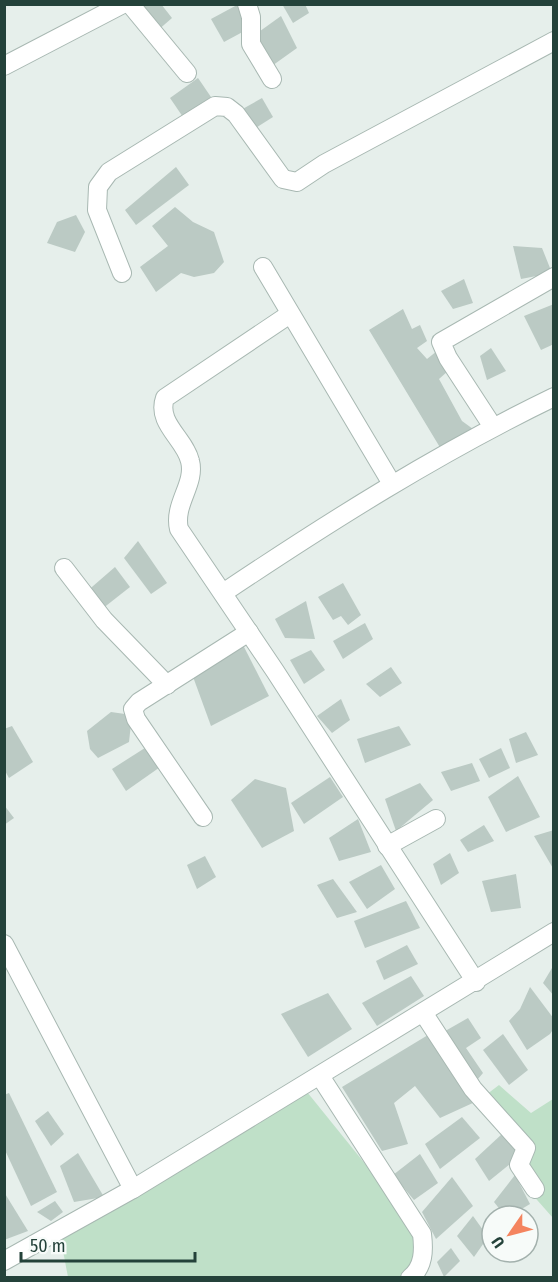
<svg xmlns="http://www.w3.org/2000/svg" width="558" height="1282" font-family="'Fira Sans Condensed',sans-serif">
<style>
.green{fill:#bfe0c8}
.building{fill:#bbcac4}
.lines{fill:none;stroke-linecap:round;stroke-linejoin:round}
.minor-casing{stroke:#a8b8b2;stroke-width:20}
.minor{stroke:#fff;stroke-width:18}
</style>
<rect width="100%" height="100%" fill="#e6efeb"/>
<g class="green">
<path d="M499,1085L531,1113L553,1099V1218L515,1175L527,1146L482,1098Z"/>
<path d="M303,1087L408,1217L421,1248L407,1277H68L59,1230Z"/>
</g>
<g class="building">
<path d="M140,4H161L172,18L157,31Z"/>
<path d="M282,4H305L309,13L293,23Z"/>
<path d="M237,5L250,28L224,42L211,19Z"/>
<path d="M281,16L297,48L269,68L256,34Z"/>
<path d="M198,78L211,97L183,117L170,98Z"/>
<path d="M262,98L273,117L251,131L239,111Z"/>
<path d="M176,167L189,185L136,225L125,210Z"/>
<path d="M175,207L193,222L214,232L224,262L214,273L194,277L181,273L156,292L140,267L168,246L152,226Z"/>
<path d="M76,215L85,232L75,252L47,243L57,222Z"/>
<path d="M513,246L542,248L552,273L521,279Z"/>
<path d="M464,279L473,303L453,309L441,291Z"/>
<path d="M554,304V344L541,350L524,316Z"/>
<path d="M403,309L412,329L420,325L427,341L417,348L427,359L437,351L448,371L439,379L462,421L473,429L444,454L369,330Z"/>
<path d="M491,348L506,371L487,380L480,356Z"/>
<path d="M138,541L167,583L151,594L124,558Z"/>
<path d="M115,567L130,587L102,609L85,593Z"/>
<path d="M343,583L361,615L348,625L341,616L333,620L318,597Z"/>
<path d="M306,601L315,639L285,638L275,619Z"/>
<path d="M365,623L373,639L343,659L333,641Z"/>
<path d="M242,643L269,696L211,726L192,674Z"/>
<path d="M311,650L325,670L304,684L290,660Z"/>
<path d="M391,667L402,683L380,697L366,684Z"/>
<path d="M341,699L350,720L332,733L317,716Z"/>
<path d="M111,712L132,715L129,742L98,758L90,749L87,731Z"/>
<path d="M12,726L33,762L9,778L4,769V729Z"/>
<path d="M399,726L411,745L365,763L357,739Z"/>
<path d="M526,732L538,755L516,763L509,739Z"/>
<path d="M148,746L163,765L126,791L112,769Z"/>
<path d="M501,748L510,768L489,778L479,759Z"/>
<path d="M472,763L480,781L451,791L441,772Z"/>
<path d="M518,776L540,817L506,832L488,797Z"/>
<path d="M330,777L343,797L304,824L291,803Z"/>
<path d="M255,779L286,788L294,831L262,848L231,800Z"/>
<path d="M420,783L433,800L396,831L385,799Z"/>
<path d="M4,805L14,818L4,825Z"/>
<path d="M358,819L371,852L339,861L329,838Z"/>
<path d="M484,825L494,841L468,852L460,840Z"/>
<path d="M554,830V870L534,836Z"/>
<path d="M450,853L459,873L441,885L433,864Z"/>
<path d="M205,856L216,877L197,889L187,865Z"/>
<path d="M381,865L395,889L367,909L349,882Z"/>
<path d="M516,874L521,908L491,912L482,881Z"/>
<path d="M333,879L357,912L337,918L317,885Z"/>
<path d="M406,901L420,928L365,948L354,921Z"/>
<path d="M407,945L418,964L384,980L376,961Z"/>
<path d="M552,968L554,970V996L543,983Z"/>
<path d="M411,976L424,996L377,1026L362,1003Z"/>
<path d="M530,987L554,1019V1028L550,1034L527,1050L509,1021L520,1009Z"/>
<path d="M328,993L352,1029L308,1057L281,1014Z"/>
<path d="M468,1018L481,1038L466,1048L483,1073L472,1086L440,1034Z"/>
<path d="M503,1034L528,1070L509,1085L483,1050Z"/>
<path d="M428,1035L475,1102L440,1118L415,1086L394,1103L408,1144L382,1151L342,1087Z"/>
<path d="M9,1093L57,1192L31,1206L4,1148V1095Z"/>
<path d="M48,1111L64,1134L51,1146L35,1121Z"/>
<path d="M462,1117L480,1138L440,1169L425,1144Z"/>
<path d="M502,1134L520,1156L489,1181L475,1159Z"/>
<path d="M78,1153L104,1197L74,1202L60,1166Z"/>
<path d="M420,1154L438,1183L414,1200L393,1175Z"/>
<path d="M515,1175L530,1204L510,1216H505L494,1202Z"/>
<path d="M452,1177L473,1206L436,1239L422,1212Z"/>
<path d="M4,1192L28,1231L4,1240Z"/>
<path d="M55,1201L63,1212L51,1221L37,1212Z"/>
<path d="M473,1216L488,1237L474,1257L457,1236Z"/>
<path d="M451,1248L460,1261L444,1277L437,1262Z"/>
</g>
<g class="lines">
<defs>
<g id="minor">
<path d="M130,4L187,73"/>
<path d="M247,4L251,17V44L272,79"/>
<path d="M4,66L123,4"/>
<path d="M263,267L392,484"/>
<path d="M122,273L97,210L98,187L109,172L215,106L227,107L236,114L283,179L297,182L324,164L554,41"/>
<path d="M290,314L165,398C156,423 185,439 190,461C196,484 173,504 179,529L275,671L476,982"/>
<path d="M493,427L448,358L441,342L554,277"/>
<path d="M64,568L104,620L167,685"/>
<path d="M223,593C329,522 438,453 554,397"/>
<path d="M203,817L136,719L133,709L139,702L249,632"/>
<path d="M387,846L436,819"/>
<path d="M4,944L133,1189"/>
<path d="M424,1014L473,1089L526,1148L519,1165L535,1189"/>
<path d="M320,1076L422,1234C424,1250 424,1267 410,1278"/>
<path d="M4,1261L133,1189L554,932"/>
</g>
</defs>
<use href="#minor" class="minor-casing"/>
<use href="#minor" class="minor"/>
</g>
<rect width="558" height="1282" fill="none" stroke="#24423a" stroke-width="12"/>
<g transform="translate(510 1234) rotate(235)"><circle r="28" fill="#f7fbf9" stroke="#a3b1ad" stroke-width="1.5"/>
<path d="M0-4.5L10 22L0 15L-10 22Z" fill="#f4845f"/>
<text y="-9" font-size="16" font-weight="bold" text-anchor="middle" fill="#24423a">U</text>
</g>
<path d="M21 1252v9h174v-9" fill="none" stroke="#24423a" stroke-width="3"/>
<text x="30" y="1252" font-size="18" fill="#24423a" stroke="#f7fbf9" stroke-width="4.5" paint-order="stroke">50 m</text>
</svg>
